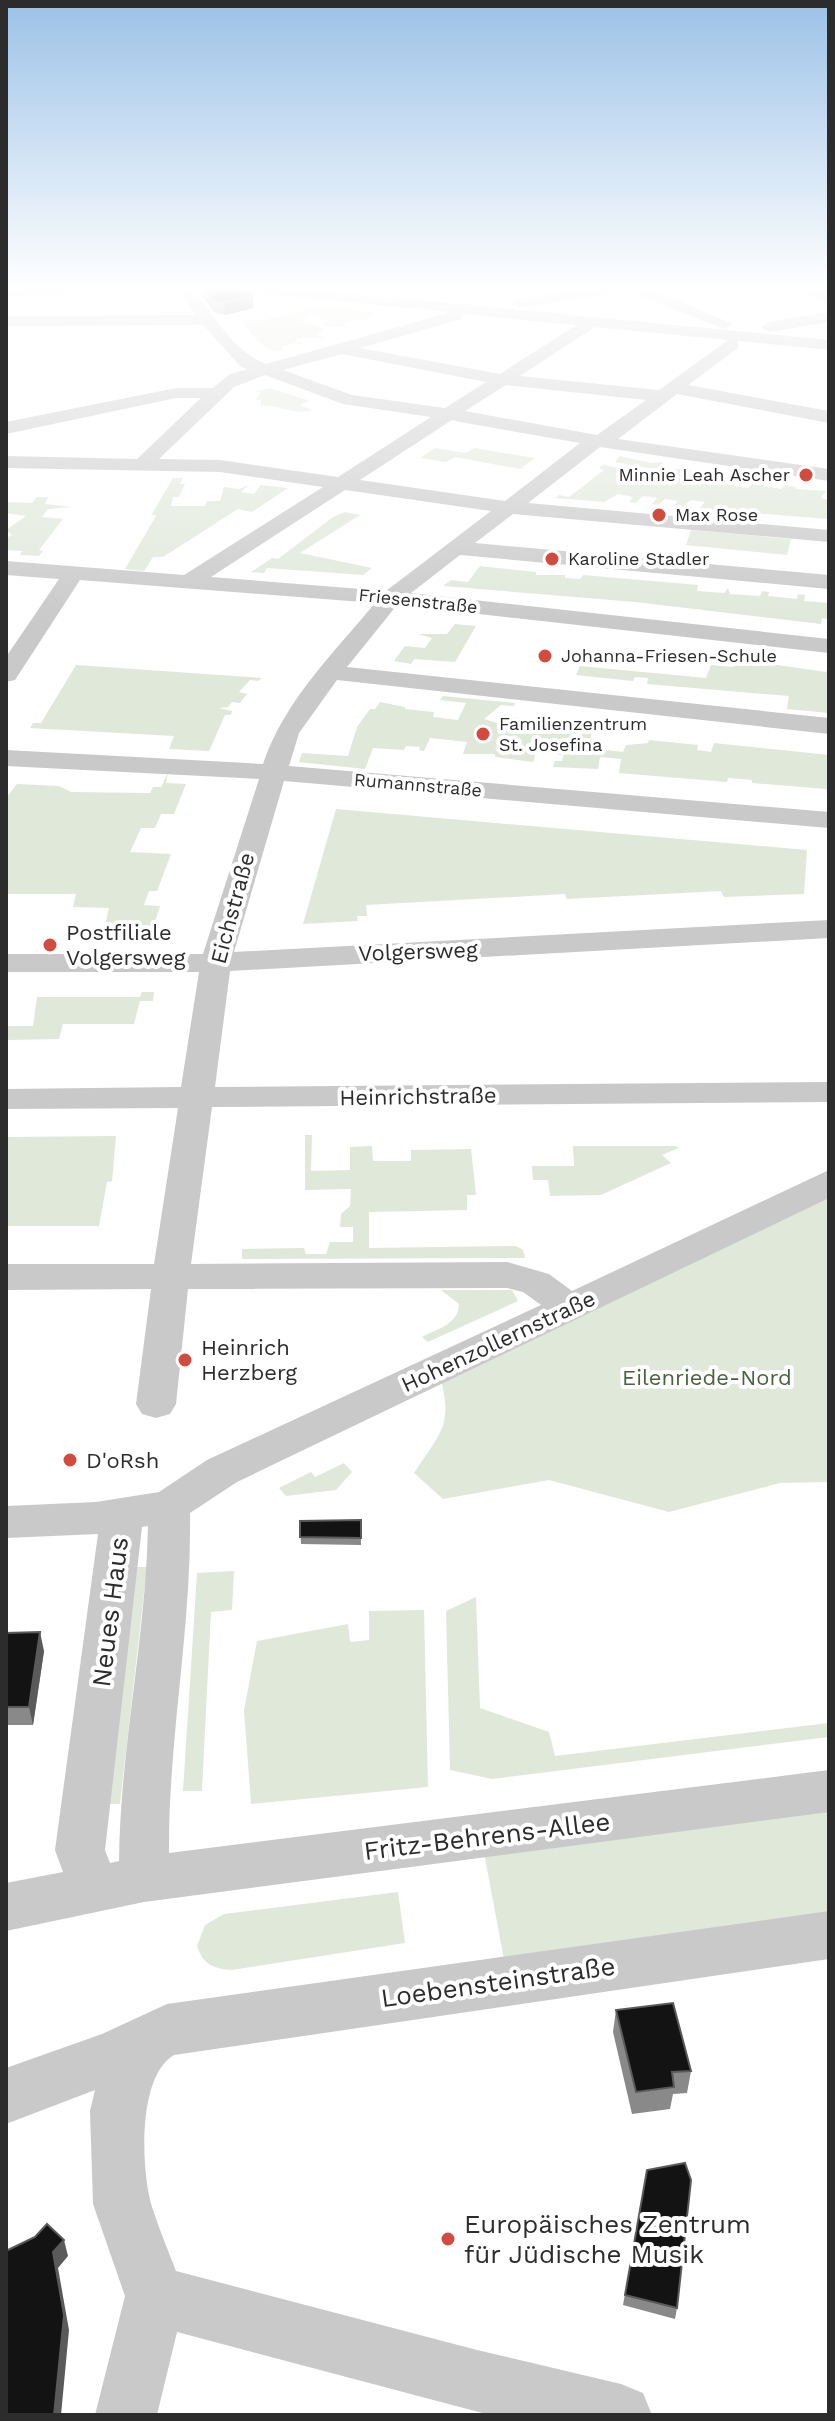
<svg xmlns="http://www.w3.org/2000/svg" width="835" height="2421" font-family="'Work Sans',sans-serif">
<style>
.green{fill:#e0e8da}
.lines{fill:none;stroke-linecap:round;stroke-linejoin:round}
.minor{fill:#c9c9c9;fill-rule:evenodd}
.wall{fill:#898989}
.shaded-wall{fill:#5a5a5a}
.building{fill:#131313;stroke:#5a5a5a;stroke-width:2}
.poi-dot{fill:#d24b3f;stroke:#fff;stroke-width:3}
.labels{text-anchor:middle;stroke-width:8;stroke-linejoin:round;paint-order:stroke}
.far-poi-label{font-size:18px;fill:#2c2c2c;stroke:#fff;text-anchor:start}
.far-street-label{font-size:18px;fill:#2c2c2c;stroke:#fff}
.street-label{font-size:22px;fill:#2c2c2c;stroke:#fff}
.poi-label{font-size:22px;fill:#2c2c2c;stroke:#fff;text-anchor:start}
.park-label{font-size:22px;fill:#49623e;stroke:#fff}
.near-street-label{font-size:26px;fill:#2c2c2c;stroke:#fff}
.near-poi-label{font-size:26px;fill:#2c2c2c;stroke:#fff;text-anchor:start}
</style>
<rect width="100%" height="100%" fill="#fff"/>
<g class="green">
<path d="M306,306H325L322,309C332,310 338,307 347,307L346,310L374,312L366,319L346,322L343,327L321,325L331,322L311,315L301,321L325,329L317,335L326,339L304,337L295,341L307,345L294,343L283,346L281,349L285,350C263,354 255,337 242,321L270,320L261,316L275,318L305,310L301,307Z"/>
<path d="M270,388L310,401L299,405L312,410C296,416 278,404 261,406V400H255L261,393L256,391Z"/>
<path d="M435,448L466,453L474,448L535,458L520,469L455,457L446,462L420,458Z"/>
<path d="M620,456L651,463L663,462L660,467L702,472L700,477L739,478L734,486L748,488L755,480L767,482L764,486L781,489L785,485L796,487V489L826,491L821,498L829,500V519L699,509L705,502L691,500L682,507L674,506L678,501L665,499L658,505L652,504L657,498L643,496L635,503L629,502L633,497L618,494L604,502L555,498L559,495L569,497L604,470L599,468L603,465L648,473L653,469L615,462Z"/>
<path d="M173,478H183L180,484H185L179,497H173L171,506H205L207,501H220L224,487L239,489L249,485L241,492L254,494L261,485L288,488L252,512L238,509L163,557H153L144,571L125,569L156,516L152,514Z"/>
<path d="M37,497H48L45,504L72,507L48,509L42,517L63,519L39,550L43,551L39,556L20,555L22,551L6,550V538L12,535L6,530L26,516L6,513V502L32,503Z"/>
<path d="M345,512L360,515L300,553L372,568L363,575L267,568L264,573L251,572L272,558L278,559L333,517Z"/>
<path d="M691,530L791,539L787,555L686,545Z"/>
<path d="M480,566L536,572V575H565V578L580,579L583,575L698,585L697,591L724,593L728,588L730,594L760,596L762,591L769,592L768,596L797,599L798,594L805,595L804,601L829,603V619L822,618L821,624L635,602L443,586L451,580L468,582Z"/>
<path d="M455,624L476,626L455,662L414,659L411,664L394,661L405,646L425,648L432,638L418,634H447Z"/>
<path d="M736,659L826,672L829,664V713L787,709L789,696L647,684L648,678L635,677L633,681L576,675L580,666L706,678L711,665L733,667Z"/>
<path d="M76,665L262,678L258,681L250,680L239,692L247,694L240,703L232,702L228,707L219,708L232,711L231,715H225L209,751L169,749L174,736L30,728L33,723H41Z"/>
<path d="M443,696L515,703L514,706L501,705L484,719L497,723L506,716L522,718L518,729L546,731L549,724L593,728L588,748L623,752L626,745L648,743L649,740L698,745L697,750L711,752L714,743L829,755V796L826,789L752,783V780L728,778L727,782L619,773L621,759L600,757L598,769L553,767L555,761H562L563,755L536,753L533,762L495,757V754H463L467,742L430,738L424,751L419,750L420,747L406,746L404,750L373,748L365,769L299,762L302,753L348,756L357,727L370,709H375L380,702L405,707V709L434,712L433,717L458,720L466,703L440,700Z"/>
<path d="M168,773L166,783L186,784L174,814H161L155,828H141L130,852L171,854L157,891H149L144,905L160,906L152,931L104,930L109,908L73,907L76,894H6V798L17,784L59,786L71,792L150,793L153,787H161Z"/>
<path d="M336,809L807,850L804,894L724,897L721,891L567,899L565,894L366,905L367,916H357L358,921L303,924Z"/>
<path d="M142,992H154L153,1001H140L134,1024H63L59,1039L6,1040V1026H33L37,997H140Z"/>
<path d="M305,1135H312L311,1171L350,1170V1147L372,1146L373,1161H411V1150L471,1149L476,1195H467V1210L369,1212V1248L516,1246L523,1250L525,1258L242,1259V1249L304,1248L306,1254H326L330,1242H353V1227H340L341,1214L350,1206L351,1189L305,1190Z"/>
<path d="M116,1136L112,1181L107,1182L99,1226H6V1137Z"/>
<path d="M573,1146H676L679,1148L662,1155L671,1163L601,1195L550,1196L548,1180H533L532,1166H574Z"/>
<path d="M829,1181V1482L780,1483L669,1512L549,1480L443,1499L414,1473C443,1429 454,1424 438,1369Z"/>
<path d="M441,1290H512L518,1301L428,1342L422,1337C437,1329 459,1324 459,1304Z"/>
<path d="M344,1463L352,1472L336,1490L286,1496L279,1488L311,1472L315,1477Z"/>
<path d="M134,1567H147L120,1804H105Z"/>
<path d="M234,1571L232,1610L211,1612L202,1791H183L197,1573Z"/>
<path d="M476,1597L480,1708L549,1732L555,1756L829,1723V1737L492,1779L450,1770L446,1611Z"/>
<path d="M424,1610L428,1787L251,1804L244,1710L257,1641L348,1624L350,1642L369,1640V1611Z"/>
<path d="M829,1791V1935L508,1981L481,1837Z"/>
<path d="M398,1892L405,1943L232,1970C213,1969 203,1964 197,1946L205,1925L224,1914Z"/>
</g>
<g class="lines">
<g class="minor">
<path d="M6,286H275L829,340V350L738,341V348L688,385L829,411V423L677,394L618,439L829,469V481L600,447L528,503L829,530V542L513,514L475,543L829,575V589L460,555L411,593L829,639V653L397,605L347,667L829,718V734L337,680L299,733L289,766L829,812V828L284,781L234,952L829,920V938L230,971L215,1087L829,1082V1102L212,1107L191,1264L507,1262L549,1274L572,1291L829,1170V1198L237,1482L190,1513C192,1627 168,1739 169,1853L829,1770V1812L144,1902L6,1931V1883L63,1872L55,1850L98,1534L6,1538V1506L96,1502L159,1492L207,1460L541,1305L523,1292L507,1288L188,1289L176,1404L170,1414L156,1418L142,1414L136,1404L151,1289L6,1290V1264H154L178,1108L6,1109V1089L181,1087L199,972H6V954H203L259,779L6,766V750L263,764C284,701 333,654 375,603L80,580L15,680L6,682V657L59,579L6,575V561L184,575L323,487L220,472L6,468V456L137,459L201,398H176L6,434V422L176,388H213L230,374L248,369L241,367L203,325L6,326V316L196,315L179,291L6,296ZM195,291L251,293L451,312L266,364C236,353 213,316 195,291ZM463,314L576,325L500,374L360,348L462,319ZM595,327L728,340L659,390L520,376ZM342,354L486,382L445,408L352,395L283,370ZM265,375L343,404L431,417L338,477L220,460L159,459L234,387ZM506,385L646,400L597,435L465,411ZM452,420L460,422L580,443L505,501L360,480ZM345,490L491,511L386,591L211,577ZM148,1526C146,1638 120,1749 119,1861L110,1863L105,1850L142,1527Z"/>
<path d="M600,286H643L733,324L725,329L719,327L628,291L518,308L510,303L518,298Z"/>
<path d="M785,286H808L829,293V303Z"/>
<path d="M829,312V322L769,332L761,327L769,322Z"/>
<path d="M829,1911V1959L174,2055C137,2076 141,2171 152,2207C159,2229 168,2250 176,2271L477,2350L621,2384L643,2393L652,2415H490L177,2332L157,2415H95L125,2296L93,2204L90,2111L95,2090L6,2124V2068L102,2034L167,2004Z"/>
</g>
</g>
<g class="wall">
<path d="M201,286H241L253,308L225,315L214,312L202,295Z"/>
<path d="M361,1520V1545L301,1544L300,1521Z"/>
<path d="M6,1633L44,1651L33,1725H6Z"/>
<path d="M616,2010L691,2071L687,2093L673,2094L670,2109L632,2114L613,2032Z"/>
<path d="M647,2170L677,2308L675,2319L623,2305Z"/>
</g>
<g class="shaded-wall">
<path d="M253,295V308L225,315L224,302Z"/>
<path d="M40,1632L44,1651L33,1725L29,1707Z"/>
<path d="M64,2240L68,2256L58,2268L69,2330L61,2415H54L53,2252Z"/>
</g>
<g class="building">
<path d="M203,286H241L253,295L224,302L213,299Z"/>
<path d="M361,1520V1538L300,1537V1521Z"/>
<path d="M40,1632L29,1707H6V1633Z"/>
<path d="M673,2003L691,2071L672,2072L674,2087L636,2092L616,2010Z"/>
<path d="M685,2163L691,2180L677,2308L625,2295L647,2170Z"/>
<path d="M47,2224L64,2240L53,2252L64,2315L54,2415H6V2251L35,2237Z"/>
</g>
<linearGradient id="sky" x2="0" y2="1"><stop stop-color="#9bc2e7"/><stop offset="0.46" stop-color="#fff"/><stop offset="1" stop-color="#fff" stop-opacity="0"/></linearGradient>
<rect width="835" height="625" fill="url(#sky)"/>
<g class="poi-dot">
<circle cx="806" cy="475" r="8"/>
<circle cx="659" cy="515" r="8"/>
<circle cx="552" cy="559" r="8"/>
<circle cx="545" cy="656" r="8"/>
<circle cx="483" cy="734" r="8"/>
<circle cx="50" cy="945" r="8"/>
<circle cx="185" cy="1360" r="8"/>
<circle cx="70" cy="1460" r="8"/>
<circle cx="448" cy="2239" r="8"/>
</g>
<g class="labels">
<g class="far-poi-label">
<text x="790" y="481" text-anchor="end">Minnie Leah Ascher</text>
<text x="675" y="521">Max Rose</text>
<text x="568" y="565">Karoline Stadler</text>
<text x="561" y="662">Johanna-Friesen-Schule</text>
<text x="499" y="730">Familienzentrum<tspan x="499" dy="21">St. Josefina</tspan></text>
</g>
<g class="far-street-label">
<text transform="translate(418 601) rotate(6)" y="6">Friesenstraße</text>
<text transform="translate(418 785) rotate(5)" y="6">Rumannstraße</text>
</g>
<g class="street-label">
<text transform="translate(232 908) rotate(-75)" y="8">Eichstraße</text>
<text transform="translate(418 951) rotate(-2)" y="8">Volgersweg</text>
<text transform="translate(418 1096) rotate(-1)" y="8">Heinrichstraße</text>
<text transform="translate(498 1341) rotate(-25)" y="8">Hohenzollernstraße</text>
</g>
<g class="poi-label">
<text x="66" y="940">Postfiliale<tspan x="66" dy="25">Volgersweg</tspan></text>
<text x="201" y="1355">Heinrich<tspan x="201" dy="25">Herzberg</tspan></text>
<text x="86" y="1468">D'oRsh</text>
</g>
<g class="park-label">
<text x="707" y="1385">Eilenriede-Nord</text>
</g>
<g class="near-street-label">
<text transform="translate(110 1612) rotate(-83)" y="9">Neues Haus</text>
<text transform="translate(487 1836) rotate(-7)" y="9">Fritz-Behrens-Allee</text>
<text transform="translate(498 1982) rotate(-8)" y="9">Loebensteinstraße</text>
</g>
<g class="near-poi-label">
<text x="464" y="2233">Europäisches Zentrum<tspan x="464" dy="30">für Jüdische Musik</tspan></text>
</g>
</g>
<rect width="835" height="2421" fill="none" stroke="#2c2c2c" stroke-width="16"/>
</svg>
